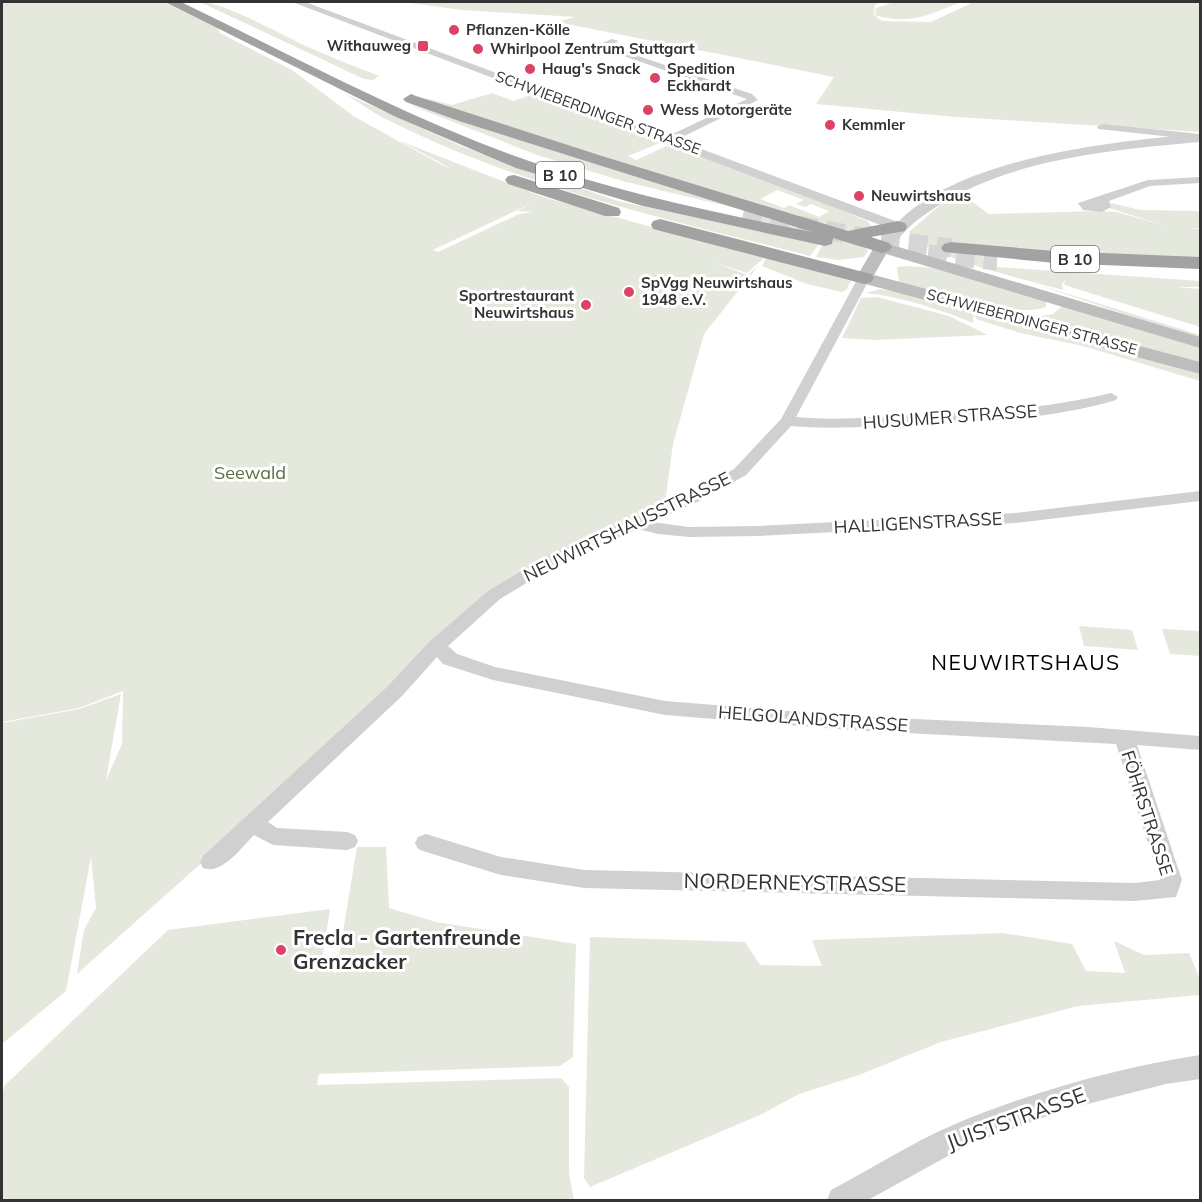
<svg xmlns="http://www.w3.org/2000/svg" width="1202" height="1202" font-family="Mulish,sans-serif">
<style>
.green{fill:#e5e9dd;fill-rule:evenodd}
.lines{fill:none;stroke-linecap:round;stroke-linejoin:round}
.trunk-tunnel{stroke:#d6d6d6;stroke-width:19;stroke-dasharray:19 9;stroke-linecap:butt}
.minor{fill:#d0d0d0;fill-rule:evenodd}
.tertiary{fill:#d0d0d0;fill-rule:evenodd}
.secondary{fill:#bdbdbd;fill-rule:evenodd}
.trunk{fill:#a2a2a2;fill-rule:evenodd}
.poi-dot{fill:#dc4365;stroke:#fff;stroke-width:2}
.labels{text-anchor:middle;stroke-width:6;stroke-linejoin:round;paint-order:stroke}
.far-poi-label{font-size:15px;font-weight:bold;fill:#333;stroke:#fff;text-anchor:start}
.far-street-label{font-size:15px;fill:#333;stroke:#fff}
.shield{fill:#fff;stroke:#707070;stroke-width:1.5}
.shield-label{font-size:16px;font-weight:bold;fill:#333}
.street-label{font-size:18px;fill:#333;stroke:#fff}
.park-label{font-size:18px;fill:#5d6d42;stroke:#fff}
.quarter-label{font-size:21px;letter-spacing:1.5px;fill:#000;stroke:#fff}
.near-street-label{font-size:21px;fill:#333;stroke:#fff}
.near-poi-label{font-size:21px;font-weight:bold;fill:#333;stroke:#fff;text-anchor:start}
</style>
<rect width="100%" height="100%" fill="#fff"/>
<g class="green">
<path d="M2,2H164L218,28L220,33L292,70L355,117L440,164L452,169L400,141L543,197L764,258L747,273L712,262L748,275L759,265L704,334L673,444L665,503L547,559L389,689L206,859L77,974L84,930L96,908L91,857L66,991L2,1044V723L79,709L121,694L106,780L122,744L123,691L79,708L2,722ZM534,202L517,211L532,212L519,214L438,252L433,250Z"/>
<path d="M200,2C222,1 286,37 310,48C333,58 356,67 379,76L373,80L364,79Z"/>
<path d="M414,2H880L875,5L874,15L882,21L931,22L974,2H1200V132L955,117L816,104L834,77L557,22L575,17L462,10L410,3Z"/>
<path d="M894,2H961C931,14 909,26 875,15L876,8Z"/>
<path d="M343,93L461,146L618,201L819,244L810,256C669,220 525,188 394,123C376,115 360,103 343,93Z"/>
<path d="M492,93L513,101L534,94L662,142L628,156L636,160L669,145L784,186L867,221L873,228L851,232L441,107L425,98L452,105ZM777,190L804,200L796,204L805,207L811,204L829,211L819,217L789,205L784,208L760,199Z"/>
<path d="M405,103L748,211L626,182L537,155Z"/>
<path d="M960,193L989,214L1101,211L1117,212L1166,226L1109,208L1111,203L1140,210L1200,211V228H1190L1200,229V260L1087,255L949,242L947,252L996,258L997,267L1200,281V287H1176L1200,289V327L1064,285L1065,279L1062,285L1063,290C1031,281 925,257 909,232L939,206Z"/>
<path d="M751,210L857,242L868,250L864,257L838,260L816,257L827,236L742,219Z"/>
<path d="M766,258L851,281L846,290L842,292L807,284L762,266Z"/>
<path d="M906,266L933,268L1046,300V307C1020,319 930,291 899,282L897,267Z"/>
<path d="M1033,283L1200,335V340Z"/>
<path d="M880,289L891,291L893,289L1130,353L1200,374V381L1083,346L1020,333L976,319L974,313L973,323C939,309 902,297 866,293Z"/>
<path d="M877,297L949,316L988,335L875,340L842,338L861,298Z"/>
<path d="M1063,305L1200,348V363L1035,317L1053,314Z"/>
<path d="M1079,626L1132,630L1138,650L1084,646Z"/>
<path d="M1162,629L1200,631V656L1170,654Z"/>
<path d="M357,847H386L389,908L436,922L576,944L573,1057L560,1066L319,1074L317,1085L561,1078L569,1087V1174L574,1200H2V1095L5,1085L168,930L330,909L322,960L336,974Z"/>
<path d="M1003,933L1072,944L1086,971L1125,973L1114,941L1144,955L1189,953L1200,979V995L1078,1006L941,1042L859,1075L799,1094L760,1115L590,1187L584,1178L590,937L745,942L760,965L822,966L812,940Z"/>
</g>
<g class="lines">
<g class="trunk-tunnel">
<path d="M743,215L874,239L951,248"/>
<path d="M928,254L997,261"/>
</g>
<g class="minor">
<path d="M612,39L619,41L608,46L752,94L758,100L674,141H666V137L747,99L595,46Z"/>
<path d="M1102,124L1200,134V140L1098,129L1097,127Z"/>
<path d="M1200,177V183L1150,186L1109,201L1111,207L1102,212L1083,210L1078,203L1148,180Z"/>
<path d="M864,274L870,278L796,417C836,421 876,417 916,415C982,412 1046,409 1111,393L1118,397L1116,400C1052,419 986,421 920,424C877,426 834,430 791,426L746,475L702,500L652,522L689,527L758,526L1015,513L1200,491V501L1015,523L758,536L689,537L658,534L638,529L558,564L500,599L448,646L457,654L495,667L665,701L849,716L1088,727L1200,736V750L1137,745L1182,880L1176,897L1135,901L584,888L501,875L426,852L418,849L415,843L418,837L426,834L501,857L584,870L1135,883L1160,880L1116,744L849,730L665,715L493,680L443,664L437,657L402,696L268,822L277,828L347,832L355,835L358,841L355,847L347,850L273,845L254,835C241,848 222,875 203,868L200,862L203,856L388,686L429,642L488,591L546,556L690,494L734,469L781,419L858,278Z"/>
<path d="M1200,1055V1079L1166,1084L1064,1110L968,1145L868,1200H827L831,1190C871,1169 911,1143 953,1125C1028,1093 1119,1067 1200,1055Z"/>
</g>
<path class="tertiary" d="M292,2H305L898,222C962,157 1113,141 1200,134V142C1103,151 997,159 916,221C906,229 897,241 887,250L882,252L874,247L891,229Z"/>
<path class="secondary" d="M882,242L1200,337V348L886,254L874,275L1200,362V374L858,282L856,278L876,244Z"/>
<g class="trunk">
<path d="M165,2H181C296,57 409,119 529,161C621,193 716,213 812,232L462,122L406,102L403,99L411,94L416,96L602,156L848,231L898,221L905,223L907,227L905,231L871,237L889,243L892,247L889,251L882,253L833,238L832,244L825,246L643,206L516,168L396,117Z"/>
<path d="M514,175L619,208L621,212L619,216H605L508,184L505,180L508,176Z"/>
<path d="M660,219L871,274L874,278L871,282L864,284L653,229L651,225L653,221Z"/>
<path d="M951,242L1055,251L1200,257V269L1055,263L944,252L941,248L944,244Z"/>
</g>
</g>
<g class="poi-dot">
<circle cx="454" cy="30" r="6"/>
<rect x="417" y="40" width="12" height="12" rx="3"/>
<circle cx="478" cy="49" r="6"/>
<circle cx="530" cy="69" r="6"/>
<circle cx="655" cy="78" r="6"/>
<circle cx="648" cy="110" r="6"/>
<circle cx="830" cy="125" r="6"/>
<circle cx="859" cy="196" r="6"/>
<circle cx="629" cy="292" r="6"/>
<circle cx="586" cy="305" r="6"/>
<circle cx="281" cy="950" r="6"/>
</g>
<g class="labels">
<g class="far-poi-label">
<text x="466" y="35">Pflanzen-Kölle</text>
<text x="411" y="51" text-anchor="end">Withauweg</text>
<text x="490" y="54">Whirlpool Zentrum Stuttgart</text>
<text x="542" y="74">Haug's Snack</text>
<text x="667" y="74">Spedition<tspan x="667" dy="17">Eckhardt</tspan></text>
<text x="660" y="115">Wess Motorgeräte</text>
<text x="842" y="130">Kemmler</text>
<text x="871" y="201">Neuwirtshaus</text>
<text x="641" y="288">SpVgg Neuwirtshaus<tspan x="641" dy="17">1948 e.V.</tspan></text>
<text x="574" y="301" text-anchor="end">Sportrestaurant<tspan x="574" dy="17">Neuwirtshaus</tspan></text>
</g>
<g class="far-street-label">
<text transform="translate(598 113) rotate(20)" y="5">SCHWIEBERDINGER STRASSE</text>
<text transform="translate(1032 322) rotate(15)" y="5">SCHWIEBERDINGER STRASSE</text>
</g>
<g class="shield">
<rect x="536" y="162" width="48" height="26" rx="4.5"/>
<rect x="1051" y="246" width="48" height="26" rx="4.5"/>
</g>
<g class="shield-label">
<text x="560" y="181">B 10</text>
<text x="1075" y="265">B 10</text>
</g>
<g class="street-label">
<text transform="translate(950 417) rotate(-4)" y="6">HUSUMER STRASSE</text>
<text transform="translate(918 523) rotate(-3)" y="6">HALLIGENSTRASSE</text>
<text transform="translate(627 527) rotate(-26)" y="6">NEUWIRTSHAUSSTRASSE</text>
<text transform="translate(813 719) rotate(4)" y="6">HELGOLANDSTRASSE</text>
<text transform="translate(1147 813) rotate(72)" y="6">FÖHRSTRASSE</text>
</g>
<g class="park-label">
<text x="250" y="479">Seewald</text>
</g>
<g class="quarter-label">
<text x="1026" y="670">NEUWIRTSHAUS</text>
</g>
<g class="near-street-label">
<text transform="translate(795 883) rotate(1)" y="7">NORDERNEYSTRASSE</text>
<text transform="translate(1016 1119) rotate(-20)" y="7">JUISTSTRASSE</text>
</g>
<g class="near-poi-label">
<text x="293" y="945">Frecla - Gartenfreunde<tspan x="293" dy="24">Grenzacker</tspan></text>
</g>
</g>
<rect width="1202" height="1202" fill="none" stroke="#333333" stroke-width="6"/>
</svg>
